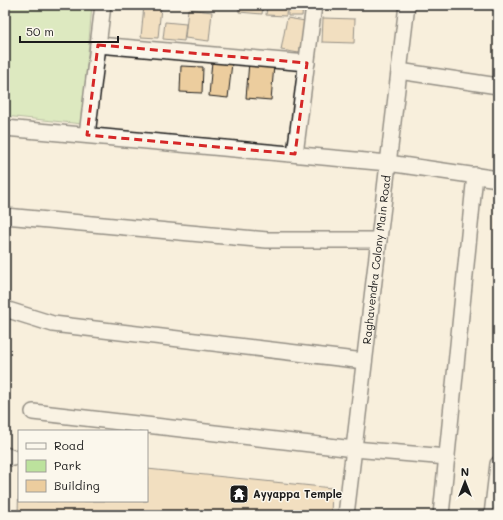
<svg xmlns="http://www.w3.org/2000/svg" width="503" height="520" font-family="Mali,sans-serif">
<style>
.green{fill:#bce29d;stroke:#6c7f5c}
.building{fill:#eccd9e;stroke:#1c1c1c}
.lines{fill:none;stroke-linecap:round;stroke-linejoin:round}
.street-casing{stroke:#1c1c1c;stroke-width:18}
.street{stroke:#fbf7ec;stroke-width:15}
.marked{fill:none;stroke:#d62828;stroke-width:3;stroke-dasharray:8 5;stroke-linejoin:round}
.labels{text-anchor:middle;stroke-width:3;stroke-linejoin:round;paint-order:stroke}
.street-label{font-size:11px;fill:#1c1c1c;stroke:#fbf7ec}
.poi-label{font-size:11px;font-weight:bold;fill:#1c1c1c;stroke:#fbf7ec;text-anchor:start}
</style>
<rect width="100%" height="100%" fill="#f8efdc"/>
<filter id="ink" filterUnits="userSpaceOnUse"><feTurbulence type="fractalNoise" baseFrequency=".025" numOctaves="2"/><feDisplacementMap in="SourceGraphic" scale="8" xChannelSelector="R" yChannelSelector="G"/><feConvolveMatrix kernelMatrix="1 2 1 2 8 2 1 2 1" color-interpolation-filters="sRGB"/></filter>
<g filter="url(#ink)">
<path class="green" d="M5,5H92L82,124L5,116Z"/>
<g class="building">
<path d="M144,5L161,7L158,38L141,37Z"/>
<path d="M239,5H263L262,14L239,12Z"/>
<path d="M267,5H287L286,16L266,15Z"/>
<path d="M288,5H303L302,16H288Z"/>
<path d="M188,9L212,12L209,41L185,38Z"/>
<path d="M287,18L305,21L299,53L281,50Z"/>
<path d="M323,18L355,19L354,43L322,42Z"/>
<path d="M165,22L186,24L184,41L163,39Z"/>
<path d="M212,61L232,63L228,98L209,96Z"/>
<path d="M249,62L274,65L271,100L246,98Z"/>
<path d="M181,66L203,67L202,93L180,92Z"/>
<path d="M147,469L332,488L331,515H18L19,473V501H147Z"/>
</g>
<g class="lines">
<defs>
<g id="street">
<path d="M98,45L307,63"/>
<path d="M399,71L498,86"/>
<path d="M5,128L388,163L498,179"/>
<path d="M87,135L103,5"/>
<path d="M295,154L314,5"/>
<path d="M5,216L267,240H379"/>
<path d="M5,309L53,324L364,361"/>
<path d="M33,412L354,449L447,457"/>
<path d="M5,455L13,458"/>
<path id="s1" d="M346,515L407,5"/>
<path d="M441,515L475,175"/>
<path d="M492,515L498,464"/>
</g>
</defs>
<use href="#street" class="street-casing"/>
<use href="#street" class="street"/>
</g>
</g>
<path d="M0 0H503V520H0ZM98,45L307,63L295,154L87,135Z" fill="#f8efdc" fill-opacity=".55" fill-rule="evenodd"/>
<path class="marked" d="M98,45L307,63L295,154L87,135Z"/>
<defs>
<symbol id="temple-square" viewBox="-11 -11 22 22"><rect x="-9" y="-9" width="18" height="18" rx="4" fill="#1c1c1c" stroke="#fbf7ec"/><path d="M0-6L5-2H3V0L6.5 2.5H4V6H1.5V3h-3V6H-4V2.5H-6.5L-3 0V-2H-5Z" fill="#fff"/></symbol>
</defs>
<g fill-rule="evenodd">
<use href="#temple-square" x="228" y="483" width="22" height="22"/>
</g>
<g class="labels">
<g class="street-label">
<text dy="4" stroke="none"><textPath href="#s1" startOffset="257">Raghavendra Colony Main Road</textPath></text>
</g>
<g class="poi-label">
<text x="253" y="498">Ayyappa Temple</text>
</g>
</g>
<rect width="503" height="520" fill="none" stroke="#fbf7ec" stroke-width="20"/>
<rect x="10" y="10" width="483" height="500" fill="none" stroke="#1c1c1c" stroke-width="1.5" filter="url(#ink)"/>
<rect x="18" y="430" width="130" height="72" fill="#fbf7ec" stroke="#a29f99"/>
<rect x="26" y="443" width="20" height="6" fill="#fbf7ec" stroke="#a29f99"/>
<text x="54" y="450" font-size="12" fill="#1c1c1c">Road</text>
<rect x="26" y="460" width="20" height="12" fill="#bce29d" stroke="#a29f99"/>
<text x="54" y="470" font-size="12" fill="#1c1c1c">Park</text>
<rect x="26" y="480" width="20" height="12" fill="#eccd9e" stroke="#a29f99"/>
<text x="54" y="490" font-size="12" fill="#1c1c1c">Building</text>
<g transform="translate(465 482)" stroke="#fbf7ec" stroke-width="3" paint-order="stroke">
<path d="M0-3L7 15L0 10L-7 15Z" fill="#1c1c1c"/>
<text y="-6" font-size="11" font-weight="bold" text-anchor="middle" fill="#1c1c1c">N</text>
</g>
<path d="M20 36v6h98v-6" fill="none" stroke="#1c1c1c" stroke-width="2"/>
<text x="26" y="36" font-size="12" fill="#1c1c1c" stroke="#fbf7ec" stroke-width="3" paint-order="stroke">50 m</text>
</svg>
